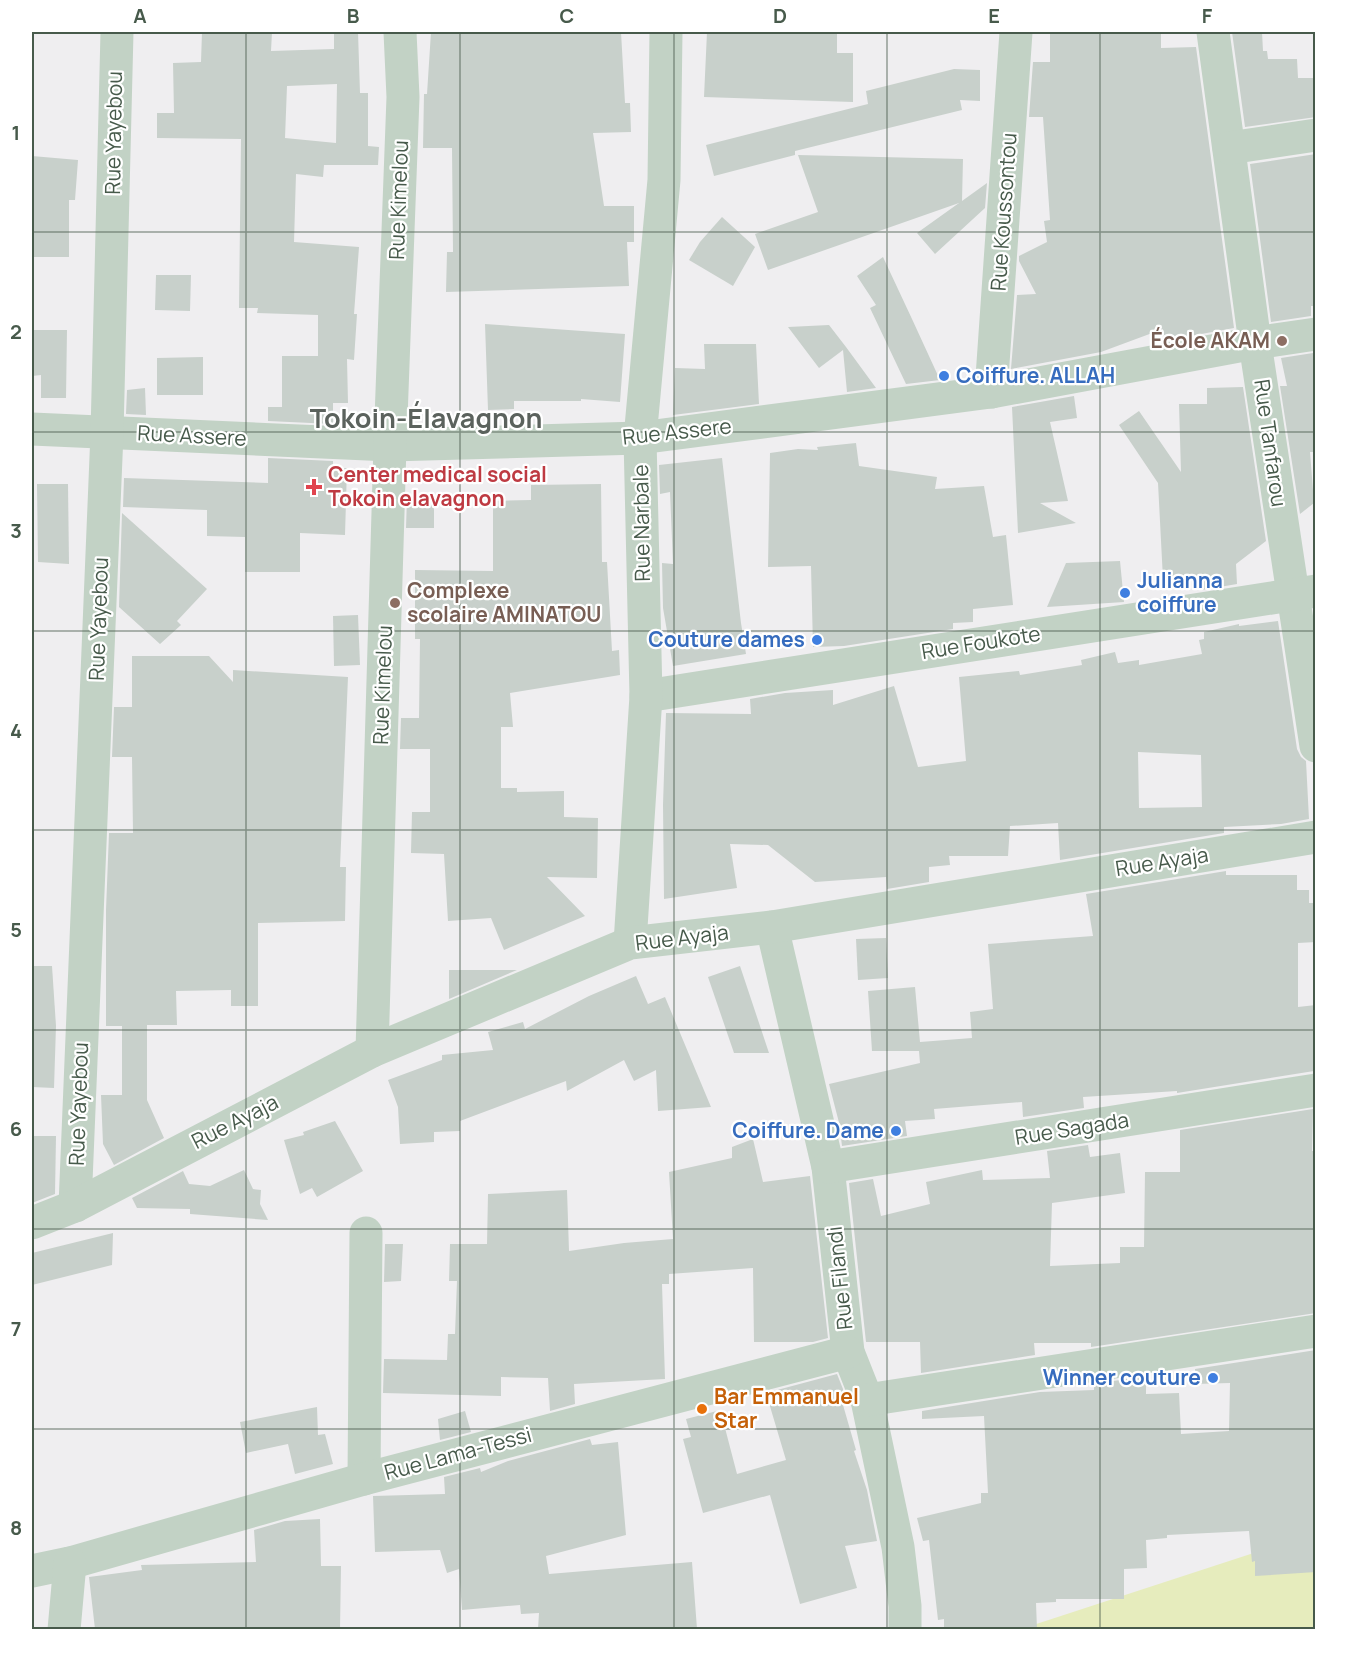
<svg xmlns="http://www.w3.org/2000/svg" width="1347" height="1661" font-family="Manrope,sans-serif">
<style>
.green{fill:#e6ecbd}
.building{fill:#c8d0cb;fill-rule:evenodd}
.lines{fill:none;stroke-linecap:round;stroke-linejoin:round}
.minor{stroke:#c2d2c5;stroke-width:33}
.grid{fill:none;stroke:#475a4b;stroke-width:1.5;stroke-opacity:0.55}
.education-dot{fill:#8d6e63;stroke:#fff;stroke-width:2}
.shop-dot{fill:#3f7fe0;stroke:#fff;stroke-width:2}
.health-dot{fill:#e0444e;stroke:#fff;stroke-width:2}
.food-dot{fill:#e8710a;stroke:#fff;stroke-width:2}
.labels{text-anchor:middle;stroke-width:4.5;stroke-linejoin:round;paint-order:stroke}
.street-label{font-size:21px;fill:#475a4b;stroke:#fff}
.education-label{font-size:21px;font-weight:bold;fill:#785e54;stroke:#fff;text-anchor:end}
.shop-label{font-size:21px;font-weight:bold;fill:#366cbe;stroke:#fff;text-anchor:end}
.health-label{font-size:21px;font-weight:bold;fill:#be3a42;stroke:#fff;text-anchor:start}
.food-label{font-size:21px;font-weight:bold;fill:#c56008;stroke:#fff;text-anchor:start}
.district-label{font-size:27px;font-weight:bold;fill:#5b625d;stroke:#fff}
.neatline{fill:none;stroke:#475a4b;stroke-width:2}
.grid-label{font-size:20px;text-anchor:middle;font-weight:bold;fill:#475a4b}
</style>
<rect width="100%" height="100%" fill="#efeef0"/>
<path class="green" d="M1315,1533V1629H1021Z"/>
<g class="building">
<path d="M202,32H272L271,51L334,49V32H358L360,93H368V146L379,147L378,165H324L323,177L296,174L294,242L359,247L354,314H357L354,360L347,359L348,403H333V424L268,421V407H282V356H318V315L257,313L258,308H239L241,139L157,138V113H174L173,63L201,62ZM337,84L336,143L285,138L287,86Z"/>
<path d="M431,32H621L625,103H630L631,132L593,133L604,206H634V242H627L629,286L446,292L447,252H453L452,148H423L424,94H427Z"/>
<path d="M707,32H837V53H853V102L704,97Z"/>
<path d="M1050,32H1161V48L1196,47L1234,328L1163,341V329L1101,352L1011,369L1017,295L1036,294L1019,261V256L1047,242L1044,221L1050,220L1043,117H1029L1033,62H1050Z"/>
<path d="M1232,32H1262L1263,51H1267L1268,59H1297L1298,78H1316V117L1245,127Z"/>
<path d="M954,69L980,70V101L960,100L962,110L795,151V155L714,176L706,145L868,104L866,91Z"/>
<path d="M1316,154V306H1311V316L1271,322L1250,164Z"/>
<path d="M798,155L963,159L962,201L987,183L985,208L935,254L917,233L959,203L768,270L755,234L818,212Z"/>
<path d="M32,156L78,160L75,200H69V257H32Z"/>
<path d="M722,217L755,247L733,286L689,260L700,242Z"/>
<path d="M883,257L912,319L940,380L906,384L870,308L876,305L857,276Z"/>
<path d="M156,275H191L190,311L155,310Z"/>
<path d="M485,324L625,334L620,402L581,399V401H514V409L488,410Z"/>
<path d="M829,325L846,347L876,388L847,392L843,350L819,368L788,327Z"/>
<path d="M32,330H67L66,398H41V375L32,376Z"/>
<path d="M704,344H756L759,404L673,415L675,368L705,369Z"/>
<path d="M1313,353V361L1316,360V442H1313V452H1310L1314,503L1300,514L1280,386H1287L1281,358Z"/>
<path d="M203,357V395H157V358Z"/>
<path d="M1243,387L1266,541L1236,564L1237,584L1202,590L1201,585L1192,586V578L1163,579L1158,483L1119,425L1139,411L1181,472L1179,404H1207V388Z"/>
<path d="M145,388L146,415L126,414L127,390Z"/>
<path d="M1074,396L1077,418L1050,422L1068,501L1040,503L1076,523L1018,533L1012,407Z"/>
<path d="M856,443L859,466L937,477L935,489L984,486L993,537L1006,535L1013,605L973,609V622L953,623V629L844,646L813,647L811,566L768,567L770,453L798,449L818,450L817,447Z"/>
<path d="M268,458L333,461V468H347L345,535L300,533V572H245V537L207,536V510L123,507L124,478L268,483Z"/>
<path d="M722,458L741,623L746,654L673,666L663,608L662,563L673,564L670,492L660,494L659,465Z"/>
<path d="M37,484H68L69,564L38,562Z"/>
<path d="M601,484L602,562H607L612,651L619,650L620,675L510,693L513,727H501V788H517V792L564,791V817L598,818L597,878L547,877L585,916L504,950L491,918L448,921L444,854L411,853L412,812H430V749H400L401,718H419L420,639H415V570L493,571V501L531,500V485Z"/>
<path d="M407,496H434V528H406Z"/>
<path d="M122,513L207,589L177,621L181,625L160,644L119,607Z"/>
<path d="M1120,561L1124,602L1047,607L1066,563Z"/>
<path d="M358,615L360,665L334,666L333,616Z"/>
<path d="M1278,621L1297,749L1301,757L1306,761L1309,819L1281,824L1224,827V833L1060,860L1058,823L1010,826L1008,856H949L950,865L929,867V882L887,889L886,877L815,882L768,845L730,844L737,888L664,899L663,805L666,713L751,714L750,699L785,693L833,690V705L894,686L918,767L966,761L959,677L1019,671L1020,675L1082,665L1081,660L1115,652L1118,663L1139,660V665L1202,654L1199,640L1204,639V632L1239,624V626ZM1138,752L1201,755L1202,807L1139,808Z"/>
<path d="M132,656H209L233,682V670L348,677L340,867H346L345,921L258,923V1006H231V990L176,991L177,1025H147V1100L164,1138L114,1165L103,1144L101,1095H122V1026H106V910L109,833H133L132,757H112L114,707H132Z"/>
<path d="M1226,871V875H1297V890H1309V903H1316V942L1298,943V1007L1316,1005V1067H1314V1071L1177,1093V1091L1083,1097L1084,1108L1023,1117L1022,1102L934,1109L935,1119L905,1121L907,1136L842,1146L841,1138H843L829,1084L920,1063L919,1051H872L868,991L915,987L920,1042L972,1038L970,1012L993,1009L988,944L1093,936L1086,894Z"/>
<path d="M886,938L888,978L858,980L856,939Z"/>
<path d="M32,966H52L56,1026L54,1088L32,1087Z"/>
<path d="M740,966L769,1053H734L708,977Z"/>
<path d="M449,970H517L449,999Z"/>
<path d="M636,976L648,1004L665,997L711,1107L658,1111L656,1070L634,1081L624,1060L567,1091L566,1081L460,1121V1131L434,1132V1142L400,1144L398,1107L388,1080L442,1060V1055L493,1050L488,1032L523,1022L525,1029L589,996Z"/>
<path d="M1313,1109L1312,1151H1316V1313L1091,1347V1343H1034L1035,1355L921,1373L920,1342H922H866L849,1183L873,1179L881,1216L930,1204L926,1182L982,1170L983,1180L1050,1178L1047,1151L1088,1145L1090,1157L1120,1153L1125,1193L1052,1203L1050,1266L1120,1263V1247H1144L1145,1172H1180V1130Z"/>
<path d="M335,1121L363,1171L317,1197L312,1188L300,1194L284,1140L304,1135L303,1132Z"/>
<path d="M32,1136H56L55,1194L32,1203Z"/>
<path d="M753,1139L763,1182L810,1176L828,1338L813,1342H754L753,1268L669,1274V1284H662L665,1379L574,1384L575,1404L550,1411L548,1378L501,1377V1396L383,1393L384,1359L447,1360L448,1334H455L457,1281H449L450,1244H487L488,1194L567,1190L569,1251L624,1243L673,1239L669,1172L732,1158V1147Z"/>
<path d="M244,1170L253,1189L261,1190L260,1204L268,1220L190,1214V1209L137,1208L132,1198L183,1171L189,1184L210,1186Z"/>
<path d="M113,1233L112,1265L32,1285V1253Z"/>
<path d="M385,1244H403L401,1281L384,1282Z"/>
<path d="M1316,1350V1572L1255,1576V1561L1252,1562L1249,1531L1167,1535V1538L1146,1540L1147,1568L1124,1569V1599H1056V1602L1036,1603L1037,1629H944V1619L938,1620L929,1540L923,1541L917,1518L981,1503V1493H988L984,1416L922,1419V1411L1040,1392L1094,1390V1384L1146,1376V1394L1179,1393L1181,1434L1229,1431L1230,1383L1195,1384V1369Z"/>
<path d="M837,1374L843,1389V1405L856,1450L854,1451L867,1490L877,1541L845,1546L857,1588L800,1604L770,1495L703,1513L683,1439L691,1437L686,1419L717,1411L722,1429L725,1428L737,1474L786,1460L766,1393Z"/>
<path d="M317,1407L318,1435L325,1434L333,1464L295,1474L288,1444L246,1453L240,1422Z"/>
<path d="M465,1411L471,1432L440,1440L438,1419Z"/>
<path d="M590,1439L592,1445L618,1442L626,1535L546,1556L549,1574L692,1562L697,1629H538L539,1613L521,1614L520,1605L462,1610L459,1569L447,1573L440,1550L375,1552L373,1496L445,1494L444,1477L480,1468L481,1472L508,1461Z"/>
<path d="M320,1519L321,1566H341L340,1629H95L89,1577L142,1570L141,1565L256,1562L254,1530L285,1521Z"/>
</g>
<g class="lines">
<g class="minor">
<path d="M1213,32L1255,343L1316,746"/>
<path d="M1229,148L1316,135"/>
<path d="M991,392L1016,32"/>
<path d="M32,429L390,445L640,438L991,392L1255,343L1316,334"/>
<path d="M646,696L1316,591"/>
<path d="M772,927L828,1167L848,1352L867,1400L898,1547L905,1606V1630"/>
<path d="M630,943L646,696L640,438L664,180L666,32"/>
<path d="M372,1051L390,445L403,97L400,32"/>
<path d="M828,1167L1316,1090"/>
<path d="M75,1206L107,433L117,32"/>
<path d="M32,1223L75,1206L372,1051L630,943L772,927L1316,837"/>
<path d="M867,1400L1316,1331"/>
<path d="M364,1479L366,1233"/>
<path d="M32,1571L70,1563L364,1479L848,1352"/>
<path d="M64,1630L70,1563"/>
</g>
</g>
<path class="grid" d="M246,32V1630M460,32V1630M674,32V1630M887,32V1630M1100,32V1630M32,232H1316M32,432H1316M32,631H1316M32,830H1316M32,1030H1316M32,1229H1316M32,1429H1316"/>
<g class="education-dot">
<circle cx="1282" cy="341" r="6"/>
<circle cx="395" cy="603" r="6"/>
</g>
<g class="shop-dot">
<circle cx="944" cy="376" r="6"/>
<circle cx="1125" cy="593" r="6"/>
<circle cx="817" cy="640" r="6"/>
<circle cx="896" cy="1131" r="6"/>
<circle cx="1213" cy="1378" r="6"/>
</g>
<path class="health-dot" d="M311 478h6v6h6v6h-6v6h-6v-6h-6v-6h6z"/>
<circle class="food-dot" cx="702" cy="1409" r="6"/>
<g class="labels">
<g class="street-label">
<text transform="translate(114 133) rotate(-89)" y="7">Rue Yayebou</text>
<text transform="translate(399 200) rotate(-88)" y="7">Rue Kimelou</text>
<text transform="translate(1004 212) rotate(-86)" y="7">Rue Koussontou</text>
<text transform="translate(677 432) rotate(-6)" y="7">Rue Assere</text>
<text transform="translate(192 436) rotate(3)" y="7">Rue Assere</text>
<text transform="translate(1270 443) rotate(82)" y="7">Rue Tanfarou</text>
<text transform="translate(642 523) rotate(-91)" y="7">Rue Narbale</text>
<text transform="translate(99 619) rotate(-88)" y="7">Rue Yayebou</text>
<text transform="translate(981 643) rotate(-9)" y="7">Rue Foukote</text>
<text transform="translate(383 685) rotate(-88)" y="7">Rue Kimelou</text>
<text transform="translate(1162 862) rotate(-9)" y="7">Rue Ayaja</text>
<text transform="translate(682 938) rotate(-7)" y="7">Rue Ayaja</text>
<text transform="translate(79 1104) rotate(-88)" y="7">Rue Yayebou</text>
<text transform="translate(235 1122) rotate(-27)" y="7">Rue Ayaja</text>
<text transform="translate(1072 1129) rotate(-9)" y="7">Rue Sagada</text>
<text transform="translate(840 1278) rotate(-96)" y="7">Rue Filandi</text>
<text transform="translate(458 1454) rotate(-15)" y="7">Rue Lama-Tessi</text>
</g>
<g class="education-label">
<text x="1270" y="348">École AKAM</text>
<text x="407" y="598" text-anchor="start">Complexe<tspan x="407" dy="24">scolaire AMINATOU</tspan></text>
</g>
<g class="shop-label">
<text x="956" y="383" text-anchor="start">Coiffure. ALLAH</text>
<text x="1137" y="588" text-anchor="start">Julianna<tspan x="1137" dy="24">coiffure</tspan></text>
<text x="805" y="647">Couture dames</text>
<text x="884" y="1138">Coiffure. Dame</text>
<text x="1201" y="1385">Winner couture</text>
</g>
<g class="health-label">
<text x="328" y="482">Center medical social<tspan x="328" dy="24">Tokoin elavagnon</tspan></text>
</g>
<g class="food-label">
<text x="714" y="1404">Bar Emmanuel<tspan x="714" dy="24">Star</tspan></text>
</g>
<g class="district-label">
<text x="426" y="428">Tokoin-Élavagnon</text>
</g>
</g>
<rect width="1347" height="1661" fill="none" stroke="#ffffff" stroke-width="66"/>
<rect x="33" y="33" width="1281" height="1595" class="neatline"/>
<g class="grid-label">
<text x="140" y="23">A</text>
<text x="353" y="23">B</text>
<text x="567" y="23">C</text>
<text x="780" y="23">D</text>
<text x="994" y="23">E</text>
<text x="1207" y="23">F</text>
<text x="16" y="140">1</text>
<text x="16" y="339">2</text>
<text x="16" y="538">3</text>
<text x="16" y="738">4</text>
<text x="16" y="937">5</text>
<text x="16" y="1136">6</text>
<text x="16" y="1336">7</text>
<text x="16" y="1535">8</text>
</g>
</svg>
